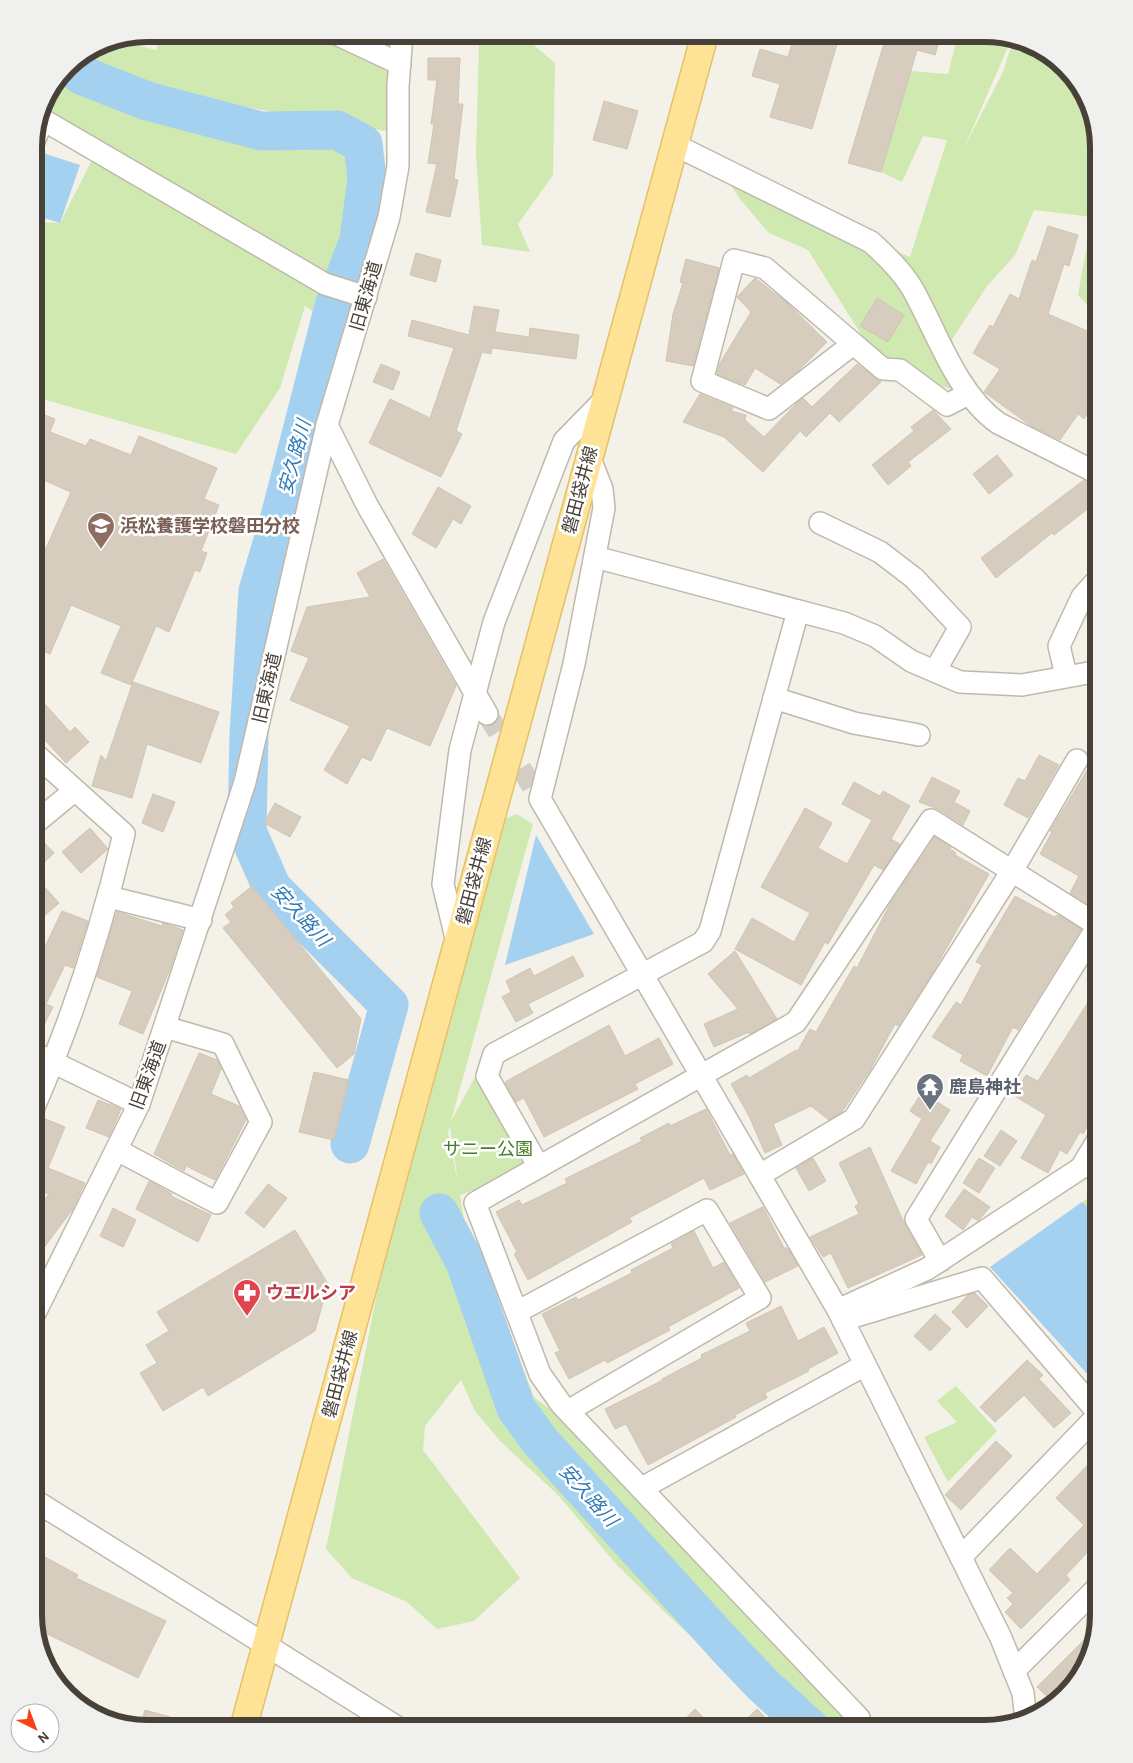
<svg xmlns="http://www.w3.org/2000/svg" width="1133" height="1763" font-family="'Alegreya Sans','Noto Sans JP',sans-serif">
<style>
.green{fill:#cfe9b1;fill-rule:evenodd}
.water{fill:#a5d1f1}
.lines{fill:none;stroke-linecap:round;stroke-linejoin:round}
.river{stroke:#a5d1f1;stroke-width:39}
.building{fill:#d6cdbe;stroke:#d1c5b1}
.minor-tunnel{stroke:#d2cec5;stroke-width:21;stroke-dasharray:21 11;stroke-linecap:butt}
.minor-casing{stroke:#c0b9ab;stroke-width:24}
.major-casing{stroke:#e5c166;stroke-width:29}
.minor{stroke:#fff;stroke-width:21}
.major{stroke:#fee397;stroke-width:26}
.labels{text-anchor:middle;stroke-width:5;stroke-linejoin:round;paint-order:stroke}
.street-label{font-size:18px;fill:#484137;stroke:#fff}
.education-label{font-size:18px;font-weight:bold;fill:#785e54;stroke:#fff;text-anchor:start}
.worship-label{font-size:18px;font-weight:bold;fill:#5b616d;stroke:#fff;text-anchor:start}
.park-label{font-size:18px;fill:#477b29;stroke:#fff}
.health-label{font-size:18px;font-weight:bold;fill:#be3a42;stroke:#fff;text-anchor:start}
.water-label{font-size:19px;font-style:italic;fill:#2f7ab5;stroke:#fff}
.rim{fill:none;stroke:#484137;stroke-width:6}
</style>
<rect width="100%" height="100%" fill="#f4f1e8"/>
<g class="green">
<path d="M162,34H315L399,67L398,133L204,100L337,130L365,165L354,255L314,312L305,306L280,388L236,454L46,400L34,394V222L60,223L94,156L40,117L45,97L67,67L104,42L116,40L156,50Z"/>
<path d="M512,34H521L555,63L553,175L518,224L530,252L482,245L476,154L479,43Z"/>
<path d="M958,34H993L1011,40L963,150L1003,72L1013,41L1049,53L1087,97L1099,147V317L1078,295L1092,217L1034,210L1015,255L987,286L945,350L968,394L883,369L808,250L769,233L740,199L718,166L852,232L910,257L947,140L923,136L902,182L881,172L911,71L948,74Z"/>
<path d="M517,814L533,824L451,1121L478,1072L539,1167L460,1195L464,1221L534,1397L608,1454L859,1718L863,1729H792L669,1616L617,1565L558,1495L500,1441L475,1411L461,1380L425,1426L423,1450L520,1578L474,1621L437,1629L407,1602L352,1578L326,1549L418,1089L489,825ZM450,1126L458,1183L448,1133Z"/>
<path d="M1099,1192V1217L1082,1202Z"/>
<path d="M956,1386L997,1431L948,1482L924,1437L957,1422L937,1401Z"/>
</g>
<g class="water">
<path d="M43,153L80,165L60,223L34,215V179Z"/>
<path d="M536,835L594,934L505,965Z"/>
<path d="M1082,1202L1099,1217V1387L990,1267Z"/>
</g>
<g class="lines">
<g class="river">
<path d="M74,63L81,75L147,101L261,131L337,130L363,144L367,178L359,240L334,306L280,517L258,591L249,735L247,831L272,888L389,1005L350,1144"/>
<path d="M439,1213L465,1262L516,1408L539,1440L725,1645L763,1685L811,1729"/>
</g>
</g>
<g class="building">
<path d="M795,34H840L812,129L770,117L780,84L752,76L760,49L788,57Z"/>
<path d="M879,34H941L935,55L917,50L881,172L848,163L885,40L878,38Z"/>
<path d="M428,58H460L458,104H463L454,179L458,180L450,217L426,212L437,164L428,163L434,124H431L437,80H428Z"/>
<path d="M604,101L638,111L627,149L593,140Z"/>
<path d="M1048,226L1078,235L1069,266L1064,264L1048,314L1099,336V397L1084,419L1078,414L1060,440L1031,426L984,392L1000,369L973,353L990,325L993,327L1010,294L1019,299L1032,260L1036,262Z"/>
<path d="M416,253L441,260L436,282L410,275Z"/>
<path d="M686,259L719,268L693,366L666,361L673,314L683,283L680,282Z"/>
<path d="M755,278L787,303L827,342L798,371L780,384L755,368L745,385L717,374L720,363L751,312L737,297Z"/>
<path d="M877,298L904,315L888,342L860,326Z"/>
<path d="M474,306L499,310L495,332L529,337L530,328L579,335L576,359L492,348L491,354L482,352L456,431L462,434L441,477L369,443L390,399L430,418L454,348L408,336L412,320L469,335Z"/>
<path d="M381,364L400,372L393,390L373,382Z"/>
<path d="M857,364L881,382L839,422L830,413L806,437L800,431L763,472L724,437L683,422L700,394L733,408L731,411L746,415L745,420L764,437L800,400L803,398L812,407Z"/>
<path d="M933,410L951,429L908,462L911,466L888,485L872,465L914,431L911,427Z"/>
<path d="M34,411L55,419L50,432L81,444L86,446L90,439L131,455L139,436L217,468L204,499L219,505L201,551L207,553L200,572L195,570L169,632L156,626L131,685L101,673L121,626L71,605L50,654L34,647V607L45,580L34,575V552L43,555L71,492L34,476Z"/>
<path d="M997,455L1013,475L989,494L973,474Z"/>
<path d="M1084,480L1099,486V500L1054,535L1052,533L996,578L981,558Z"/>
<path d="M438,487L471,506L461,524L453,519L436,548L412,534Z"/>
<path d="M383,559L456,686L430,746L387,728L371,761L362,757L347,784L324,770L350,726L290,700L309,658L291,651L307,607L370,597L357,573Z"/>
<path d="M133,682L219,712L201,763L147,744L132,798L92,786L101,755L106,761Z"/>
<path d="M43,702L70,732L75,727L89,742L66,763L34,728V710Z"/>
<path d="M1099,751V898L1094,908L1070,893L1079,876L1040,854L1052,832L1050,831Z"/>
<path d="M1039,755L1059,765L1028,818L1004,805L1018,778L1025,781Z"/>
<path d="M932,777L960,791L954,802L970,811L963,825L938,809L919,802Z"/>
<path d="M854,782L880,796L883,791L910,806L891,839L900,844L883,870L874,865L828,944L825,942L801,985L735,949L752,918L794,942L810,913L761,887L805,808L832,823L818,848L847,864L872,820L842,804Z"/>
<path d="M153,794L175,802L163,832L142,823Z"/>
<path d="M275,803L301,817L290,837L264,823Z"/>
<path d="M90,828L108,849L81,873L62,852Z"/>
<path d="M34,836H38L54,853L34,872Z"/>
<path d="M935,837L951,847L950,849L956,853L955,855L989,874L931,975L898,1026L895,1024L870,1070L842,1112L829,1120L811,1106L773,1124L782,1145L765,1153L749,1116L731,1084L747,1075L749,1078L796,1050L797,1052L810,1029L816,1032L854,966L857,968L890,904Z"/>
<path d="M34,875L59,903L34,925Z"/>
<path d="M252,886L361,1019L354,1054L337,1068L223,928L231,922L225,915L234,907L231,903Z"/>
<path d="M1015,896L1054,917L1058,915L1081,929L1018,1030L1013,1027L987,1076L960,1061L963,1055L932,1037L956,1002L961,1005L982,965L976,962Z"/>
<path d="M62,911L88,921L73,968L65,965L46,1004L53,1007L36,1041H34V970Z"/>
<path d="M117,912L162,926L163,923L183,930L170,969L143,1034L119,1024L132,991L97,977Z"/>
<path d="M735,951L777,1019L750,1034L749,1032L714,1047L704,1024L738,1009L708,974Z"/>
<path d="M573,956L584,976L528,1004L533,1013L516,1022L502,997L511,992L506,981L530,968L534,976Z"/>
<path d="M1099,985V1105L1083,1134L1080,1132L1067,1154L1060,1150L1048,1173L1021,1158L1046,1115L1013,1095L1026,1075L1038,1081Z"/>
<path d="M609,1025L625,1056L659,1038L673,1064L635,1084L638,1089L544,1137L524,1098L516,1102L505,1082Z"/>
<path d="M199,1053L217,1060L221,1069L211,1094L239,1106L246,1120L215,1180L186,1166L184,1171L154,1154Z"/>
<path d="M314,1072L349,1080L334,1140L299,1132Z"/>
<path d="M922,1092L950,1110L930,1141L940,1147L931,1164L928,1162L916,1184L891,1171L922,1119L910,1111Z"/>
<path d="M98,1100L121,1109L109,1137L86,1128Z"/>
<path d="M706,1109L730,1155L733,1154L744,1174L710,1190L704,1178L629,1218L632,1222L528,1280L514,1254L517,1252L496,1212L519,1200L522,1205L567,1183L565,1179L642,1141L640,1138L669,1123L670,1126Z"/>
<path d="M41,1117L65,1127L48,1168L85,1183L72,1210L34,1261V1214L49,1194L39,1190L34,1201V1135Z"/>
<path d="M1001,1130L1017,1141L1000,1166L984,1156Z"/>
<path d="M870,1147L905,1225L922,1255L848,1288L831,1253L823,1257L810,1237L859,1214L855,1206L859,1204L839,1163Z"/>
<path d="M813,1158L826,1181L809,1191L796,1168Z"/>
<path d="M979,1158L995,1168L979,1193L963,1183Z"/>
<path d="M149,1181L172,1194L171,1196L211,1215L198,1242L136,1209Z"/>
<path d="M268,1184L287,1198L264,1228L245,1213Z"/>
<path d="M964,1189L990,1207L978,1221L972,1217L963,1230L945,1216Z"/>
<path d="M763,1207L784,1248H788L798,1266L765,1282L730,1223Z"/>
<path d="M113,1208L136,1220L123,1247L100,1236Z"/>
<path d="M295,1230L328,1284L315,1331L208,1396L203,1387L163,1411L140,1373L157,1363L146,1345L169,1331L157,1312Z"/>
<path d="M694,1231L713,1268L724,1262L739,1288L668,1327L670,1330L607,1363L605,1360L569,1379L555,1353L560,1351L542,1314L576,1297L578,1300L632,1273L631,1270L673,1248L671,1244Z"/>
<path d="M975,1293L988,1306L967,1328L952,1312L968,1295Z"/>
<path d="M781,1306L798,1341L824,1327L838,1353L808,1369L809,1371L765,1393L767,1398L735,1415L736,1417L648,1465L626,1424L615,1429L605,1409L663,1380L662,1379L702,1358L701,1355L750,1331L746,1323Z"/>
<path d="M935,1314L951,1329L930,1351L914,1336Z"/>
<path d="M1027,1360L1043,1375L1039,1379L1071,1413L1054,1428L1024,1395L995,1422L980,1407Z"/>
<path d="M996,1441L1012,1456L961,1510L945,1495Z"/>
<path d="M1099,1453V1540L1066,1575L1070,1580L1021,1629L1005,1612L1013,1604L1007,1598L1013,1593L989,1570L1010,1548L1037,1574L1084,1525L1056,1498Z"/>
<path d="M34,1551L78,1575L76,1578L166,1621L138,1678L37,1629L34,1616Z"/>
<path d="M1096,1628L1085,1668L1053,1702L1037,1687Z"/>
<path d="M695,1709L715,1729H676Z"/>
<path d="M757,1709L777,1729H737Z"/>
<path d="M145,1710L195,1724V1729H140Z"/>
</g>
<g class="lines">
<path class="minor-tunnel" d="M487,714L540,799"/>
<defs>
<g id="minor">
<path d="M336,34L400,64"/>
<path d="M40,118L325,284L366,297"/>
<path d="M34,141L43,120"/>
<path d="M675,145L871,242C886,256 901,270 912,288C937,332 956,393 998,423L1099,474"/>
<path d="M853,344L769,409L702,381L734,260L765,268L883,369L900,370L947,405L968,394"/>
<path d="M327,425L367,505L487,714"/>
<path d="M589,456L602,489L604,508L574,664L540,799L838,1310L1001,1638L1023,1693L1026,1720"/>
<path d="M820,523L880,552L914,578L960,627L935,671"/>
<path d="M595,557L844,623L875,636L911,661L960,682L1022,685L1099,671"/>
<path d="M1066,675L1059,646L1082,597L1099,578"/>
<path d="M774,698L854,723L919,735"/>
<path d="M34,824L74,791"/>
<path d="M109,897L201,920"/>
<path d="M457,942L443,884L460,750L494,622L564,441L605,399"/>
<path d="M34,1053L139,1104"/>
<path d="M34,1107C72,1020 102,927 124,834L34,753"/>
<path d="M117,1150L217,1203L261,1122L223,1044L165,1027"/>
<path d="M539,1167L487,1076L494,1054L703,942L710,931L798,611"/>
<path d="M1081,1168L1099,1138"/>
<path d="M760,1175L854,1119L1012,871L1077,760"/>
<path d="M940,1261L916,1219L1099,924"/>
<path d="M838,1310L927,1269L1081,1168L1099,1159"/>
<path d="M517,1312L707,1210L760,1298L568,1411"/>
<path d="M34,1315L139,1104L245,782L327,425L389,217L398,166V86L402,34"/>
<path d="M843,1320L982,1278L1099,1414"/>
<path d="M642,1488L865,1365"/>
<path d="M34,1500L400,1729"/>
<path d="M961,1557L1099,1414"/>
<path d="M1014,1671L1099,1586"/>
<path d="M859,1718L561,1404L540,1374L475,1203L796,1022L931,820L1099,926"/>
</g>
<path id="major" d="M243,1729L705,34"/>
</defs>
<use href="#minor" class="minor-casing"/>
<use href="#major" class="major-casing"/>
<use href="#minor" class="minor"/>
<use href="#major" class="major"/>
</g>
<defs>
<symbol id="school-pin" viewBox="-11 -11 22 30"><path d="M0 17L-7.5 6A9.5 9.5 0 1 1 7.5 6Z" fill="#8d6e63" stroke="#fff"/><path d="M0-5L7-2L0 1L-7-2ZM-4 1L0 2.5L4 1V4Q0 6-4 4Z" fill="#fff"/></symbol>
<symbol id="temple-pin" viewBox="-11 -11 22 30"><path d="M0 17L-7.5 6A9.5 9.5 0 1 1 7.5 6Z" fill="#6b7280" stroke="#fff"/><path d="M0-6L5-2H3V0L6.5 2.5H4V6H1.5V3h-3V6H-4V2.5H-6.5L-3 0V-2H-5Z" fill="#fff"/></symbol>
<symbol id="pharmacy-pin" viewBox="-11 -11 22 30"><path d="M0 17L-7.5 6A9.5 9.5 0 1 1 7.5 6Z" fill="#e0444e" stroke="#fff"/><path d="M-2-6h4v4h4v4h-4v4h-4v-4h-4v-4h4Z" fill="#fff"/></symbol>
</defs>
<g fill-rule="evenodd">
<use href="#school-pin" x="85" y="510" width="32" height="43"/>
<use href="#temple-pin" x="914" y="1071" width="32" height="43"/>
<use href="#pharmacy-pin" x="231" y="1277" width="32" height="43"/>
</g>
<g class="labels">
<g class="street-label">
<text transform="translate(366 296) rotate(-74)" y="6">旧東海道</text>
<text transform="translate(580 490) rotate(-75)" y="6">磐田袋井線</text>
<text transform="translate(267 688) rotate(-77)" y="6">旧東海道</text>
<text transform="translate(474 881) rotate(-75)" y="6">磐田袋井線</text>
<text transform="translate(148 1075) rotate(-70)" y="6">旧東海道</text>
<text transform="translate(340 1374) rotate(-75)" y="6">磐田袋井線</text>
</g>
<g class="education-label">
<text x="120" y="532">浜松養護学校磐田分校</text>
</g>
<g class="worship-label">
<text x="949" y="1093">鹿島神社</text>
</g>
<g class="park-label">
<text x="488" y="1155">サニー公園</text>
</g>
<g class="health-label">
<text x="266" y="1299">ウエルシア</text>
</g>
<g class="water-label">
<text transform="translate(294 457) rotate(-75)" y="7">安久路川</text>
<text transform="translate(301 915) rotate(47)" y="7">安久路川</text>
<text transform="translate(589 1495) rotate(48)" y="7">安久路川</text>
</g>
</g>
<path d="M0 0H1133V1763H0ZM147 42H985A105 105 0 0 1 1090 147V1615A105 105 0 0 1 985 1720H147A105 105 0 0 1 42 1615V147A105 105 0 0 1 147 42Z" fill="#f0f0ef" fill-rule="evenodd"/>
<path class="rim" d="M147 42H985A105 105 0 0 1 1090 147V1615A105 105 0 0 1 985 1720H147A105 105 0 0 1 42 1615V147A105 105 0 0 1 147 42Z"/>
<g transform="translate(35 1728) rotate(138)"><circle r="24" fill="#ffffff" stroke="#b6b3af"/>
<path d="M0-4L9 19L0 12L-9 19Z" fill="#fb3f19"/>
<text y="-8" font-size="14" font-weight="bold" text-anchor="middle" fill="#484137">N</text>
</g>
</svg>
